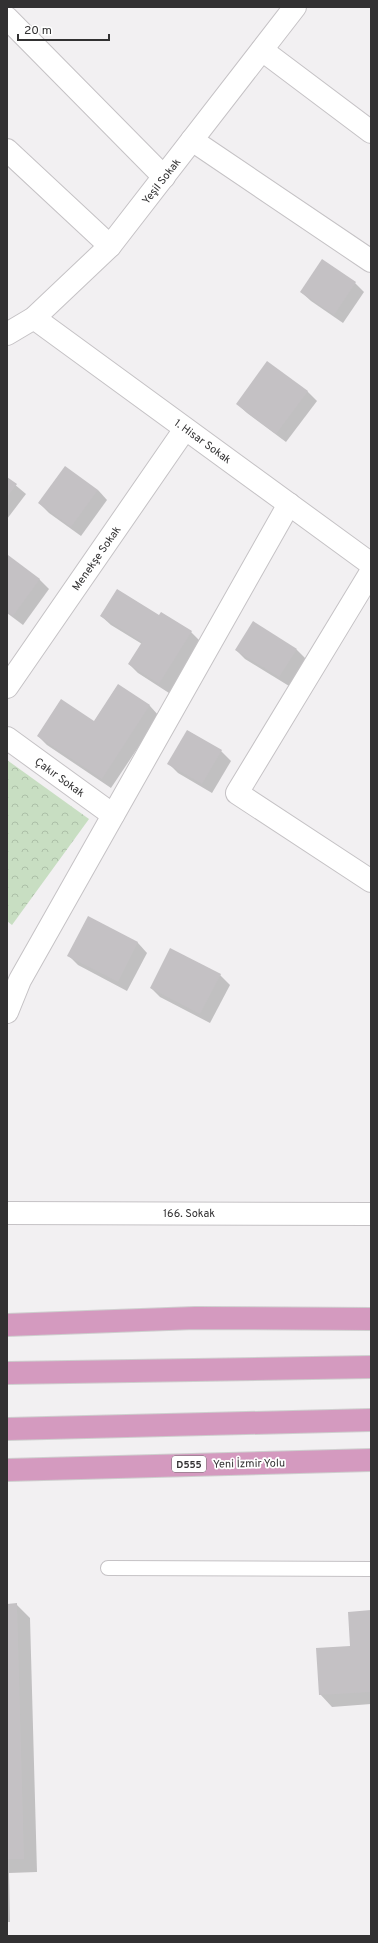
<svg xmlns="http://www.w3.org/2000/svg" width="378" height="1943" font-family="Overpass,sans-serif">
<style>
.park{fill:url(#park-crowns)}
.shadow{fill:#0003}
.building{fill:#c4c1c4}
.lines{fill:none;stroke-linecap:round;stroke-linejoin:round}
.service-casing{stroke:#c5c2c5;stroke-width:16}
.minor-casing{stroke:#c5c2c5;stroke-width:24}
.trunk-casing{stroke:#cecece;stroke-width:24}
.service{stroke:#fff;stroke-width:14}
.minor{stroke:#fff;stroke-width:22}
.trunk{stroke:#d49abf;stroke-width:22}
.labels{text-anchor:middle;stroke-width:3.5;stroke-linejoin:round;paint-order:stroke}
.shield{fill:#fff;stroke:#706f70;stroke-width:1}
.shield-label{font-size:10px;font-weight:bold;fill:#323132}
.street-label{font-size:11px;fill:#323132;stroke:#fff}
</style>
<defs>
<pattern id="park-crowns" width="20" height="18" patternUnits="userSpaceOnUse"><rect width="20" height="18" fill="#c8dec2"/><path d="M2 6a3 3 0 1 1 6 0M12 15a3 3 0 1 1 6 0" fill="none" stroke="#acbfa7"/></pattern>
</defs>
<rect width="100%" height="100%" fill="#f2f0f2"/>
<path class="park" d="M7,760L89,819L12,925L7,921Z"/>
<g class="shadow">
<path d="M355,283L364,292L343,323L311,301L301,292Z"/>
<path d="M307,391L317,401L286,442L247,413L237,404Z"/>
<path d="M7,478L26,494L7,519Z"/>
<path d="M98,490L107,500L81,536L49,513L39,503Z"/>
<path d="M8,556L39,579L49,589L23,625L7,613Z"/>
<path d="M161,613L191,632L201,642L169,693L138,673L129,664L142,644L111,625L101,616H160Z"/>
<path d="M236,650H297L306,659L289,686L245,659Z"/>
<path d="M119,686L150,706L159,716L111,788L47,745L38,736L94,722Z"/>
<path d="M188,731L221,751L231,761L212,793L178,773L169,764Z"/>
<path d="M88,918L138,943L147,953L127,991L78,965L69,956Z"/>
<path d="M220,975L230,985L210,1023L160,997L151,988Z"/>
<path d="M16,1604L30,1618L37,1872L9,1873L10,1922H7V1605Z"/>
<path d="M371,1611V1704L332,1707L320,1694L351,1647Z"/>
</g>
<g class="building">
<path d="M322,259L356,282L334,315L300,292Z"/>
<path d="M267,361L308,391L276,434L236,404Z"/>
<path d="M65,466L98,490L71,527L38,503Z"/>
<path d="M7,477L17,484L7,497Z"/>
<path d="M8,555L40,579L13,616L7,612Z"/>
<path d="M117,589L159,615L161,612L192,631L159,684L128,664L142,642L100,616Z"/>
<path d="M253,621L297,649L279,677L235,650Z"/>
<path d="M118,684L150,705L102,779L37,736L61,699L94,721Z"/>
<path d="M187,730L222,750L202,784L167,764Z"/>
<path d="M88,916L138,942L118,982L67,956Z"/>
<path d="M170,948L221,974L200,1014L150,988Z"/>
<path d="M17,1603L24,1859H7V1604Z"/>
<path d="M371,1610V1692L319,1695L316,1648L350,1646L348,1612Z"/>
</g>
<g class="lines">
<defs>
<path id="service" d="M108,1568L371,1569"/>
<g id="minor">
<path d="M7,18L164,177"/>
<path d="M262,50L371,132"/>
<path d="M192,140L371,261"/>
<path d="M7,150L110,246"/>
<path d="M34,318L371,564"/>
<path d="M7,334L34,318L110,246L295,7"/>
<path d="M371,572L237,793L371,881"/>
<path d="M7,687L185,429"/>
<path d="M7,738L113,815"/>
<path d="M7,1012L20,980L289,504"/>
<path d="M7,1213L371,1214"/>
</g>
<g id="trunk">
<path d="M7,1325L195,1318L371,1319"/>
<path d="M7,1373L371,1367"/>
<path d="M7,1429L371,1420"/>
<path d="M7,1470L371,1460"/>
</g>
</defs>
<use href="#service" class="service-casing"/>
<use href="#minor" class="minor-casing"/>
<use href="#trunk" class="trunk-casing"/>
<use href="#service" class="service"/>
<use href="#minor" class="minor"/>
<use href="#trunk" class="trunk"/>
</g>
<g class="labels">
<rect class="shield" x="172" y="1456" width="34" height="16" rx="3"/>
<g class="shield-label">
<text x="189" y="1468">D555</text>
</g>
<g class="street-label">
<text transform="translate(161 181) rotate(-52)" y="4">Yeşil Sokak</text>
<text transform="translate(203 441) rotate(36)" y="4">1. Hisar Sokak</text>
<text transform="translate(96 558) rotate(-55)" y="4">Menekşe Sokak</text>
<text transform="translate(60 777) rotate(36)" y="4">Çakır Sokak</text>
<text x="189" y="1217">166. Sokak</text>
<text transform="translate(249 1463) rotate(-1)" y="4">Yeni İzmir Yolu</text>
</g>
</g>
<rect width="378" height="1943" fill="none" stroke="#323132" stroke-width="16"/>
<path d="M18 34v6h91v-6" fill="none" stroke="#323132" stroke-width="2"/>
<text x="24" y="34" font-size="12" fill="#323132" stroke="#ffffff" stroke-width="3" paint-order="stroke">20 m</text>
</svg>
